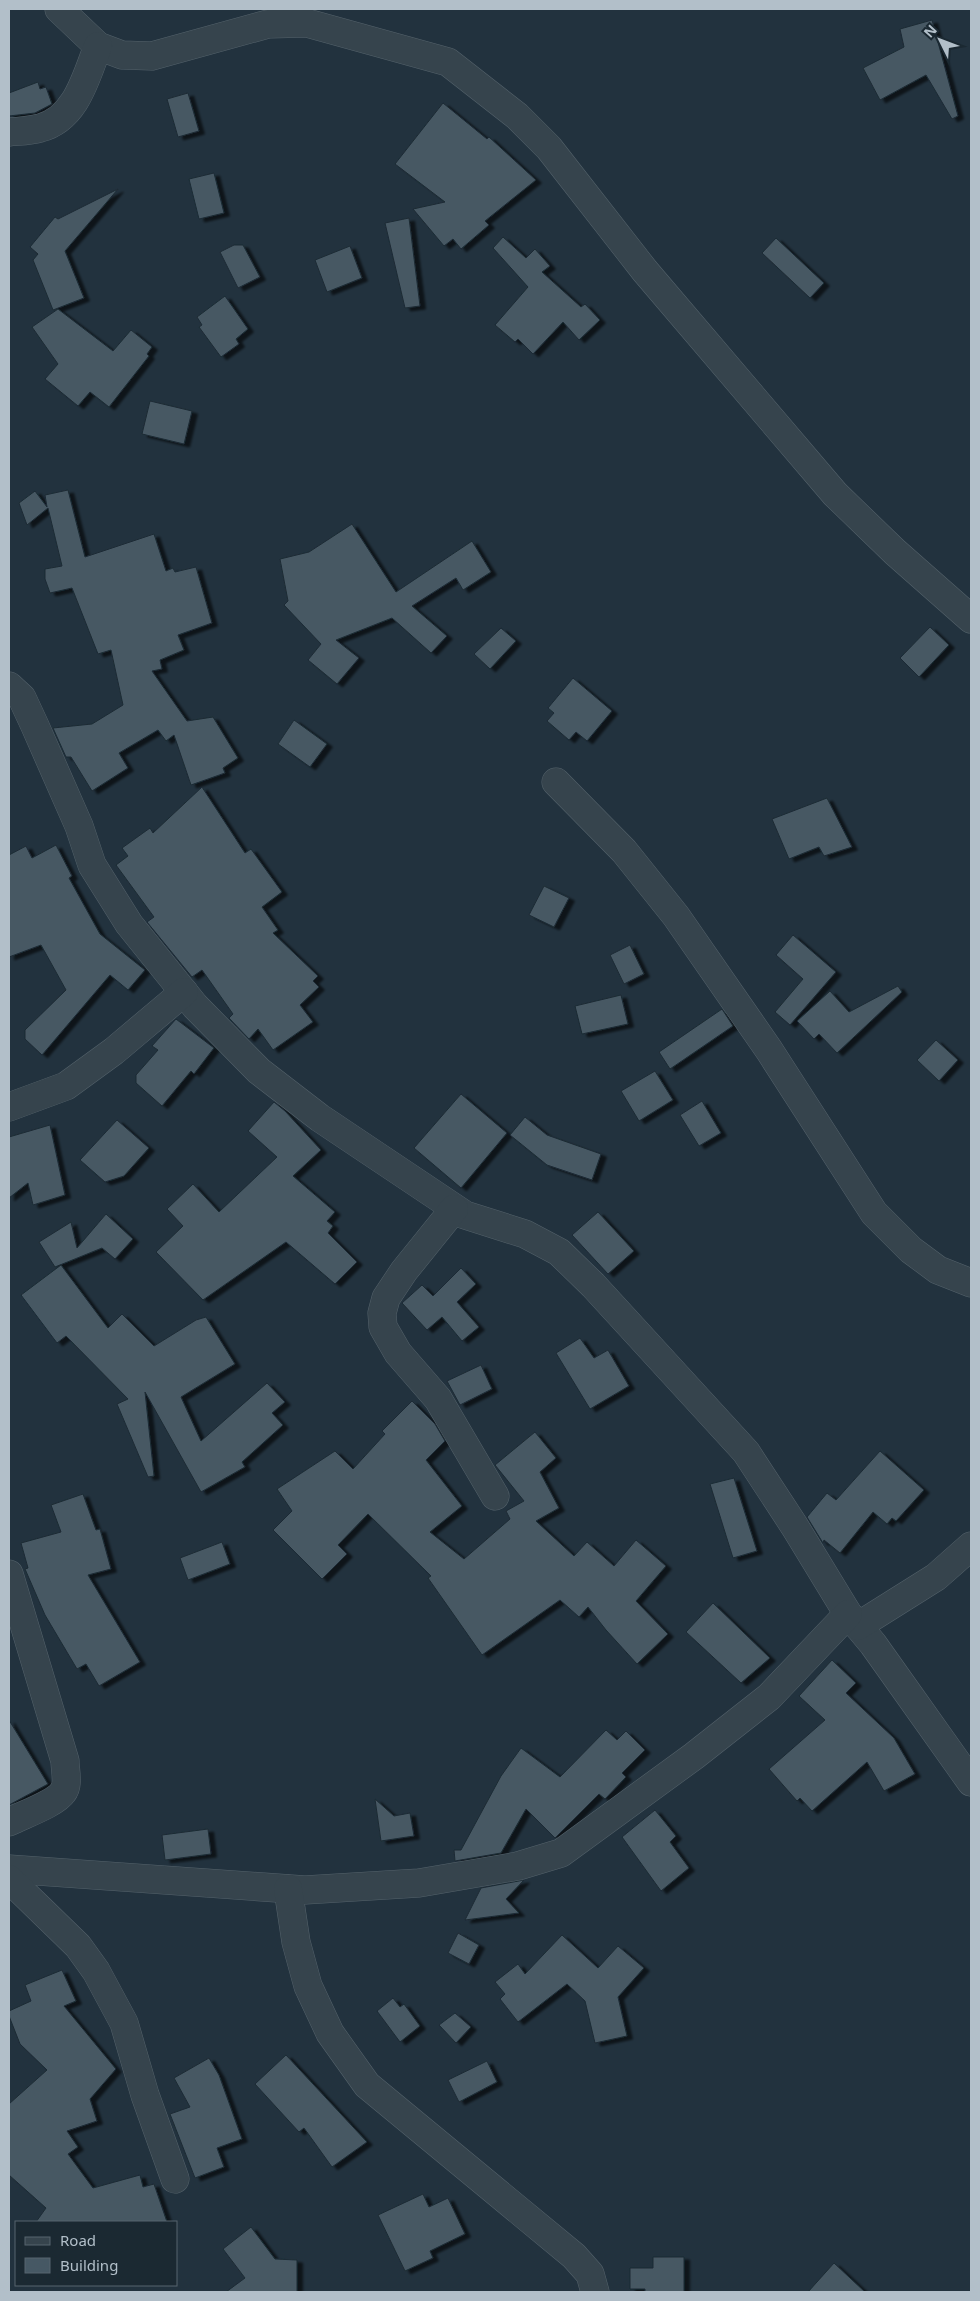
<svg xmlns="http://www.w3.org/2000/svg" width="980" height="2301" font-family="'Noto Sans',sans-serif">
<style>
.building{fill:#465864;stroke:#1d2b34;filter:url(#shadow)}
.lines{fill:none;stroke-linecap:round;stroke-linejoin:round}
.minor-casing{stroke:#54626b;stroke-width:29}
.minor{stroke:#36444d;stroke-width:28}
</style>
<defs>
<filter id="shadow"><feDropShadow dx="5.5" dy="3" stdDeviation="1" flood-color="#0009"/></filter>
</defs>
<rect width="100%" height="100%" fill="#22323e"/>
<g class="building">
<path d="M932,20L958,116L952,119L926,75L880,100L863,68L904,47L900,29Z"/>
<path d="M38,82L40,89L46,87L52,104L35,113L9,116V93Z"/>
<path d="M188,93L199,131L178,137L167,99Z"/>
<path d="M443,103L487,139L489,137L536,180L485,221L489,225L461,249L453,239L444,246L413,209L445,202L395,164Z"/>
<path d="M214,173L224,213L199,219L189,179Z"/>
<path d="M118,189L65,251L84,298L53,310L33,260L38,254L30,247L55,217L58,219Z"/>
<path d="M409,218L420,306L405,308L385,223Z"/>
<path d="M503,237L526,258L535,249L550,266L542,272L581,307L585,304L600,320L579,340L563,322L533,354L518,339L515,342L495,325L528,287L493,248Z"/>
<path d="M776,238L824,283L810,298L762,253Z"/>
<path d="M234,245H243L260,277L238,288L220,252Z"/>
<path d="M350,246L362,278L327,292L315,260Z"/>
<path d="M225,296L248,329L236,339L239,344L221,357L199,327L202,325L197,317Z"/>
<path d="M58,309L113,351L131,330L152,347L147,354L149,356L109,407L90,392L78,406L45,379L58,364L32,327Z"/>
<path d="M150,401L192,411L184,444L142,434Z"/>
<path d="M68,490L85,557L154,534L166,571L173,568L175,572L196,567L212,623L178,635L184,650L160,660L162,669L152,671L187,721L213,717L238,758L223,768L225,773L191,785L174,735L166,741L158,730L119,753L128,768L92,791L71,757H66L53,728L92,724L123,705L111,650L98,654L72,588L50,593L45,579V569L62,566L48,508L27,525L19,503L35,491L47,507L45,495Z"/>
<path d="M352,524L396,592L472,541L491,572L463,590L456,578L412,606L447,636L431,653L392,618L336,640L359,658L337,684L308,660L321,644L284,605L288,601L280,559L309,552Z"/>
<path d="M930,627L949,645L919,677L900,658Z"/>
<path d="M501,628L516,641L490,669L474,654Z"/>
<path d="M573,678L612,711L587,741L576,732L569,740L547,721L554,713L548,708Z"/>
<path d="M294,720L327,744L310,767L278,744Z"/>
<path d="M202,787L245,853L251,849L282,892L262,907L278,930L273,933L318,976L313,981L319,987L300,1005L313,1022L273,1050L258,1029L249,1039L229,1018L233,1014L202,970L192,977L147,922L154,917L116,865L128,856L122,848L150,828L153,833Z"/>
<path d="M827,798L852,847L824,856L819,847L789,859L772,819Z"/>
<path d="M56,845L72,876L69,878L100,934L145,970L128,990L110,975L42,1055L25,1039V1030L66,990L41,945L9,957V855L26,846L32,858Z"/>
<path d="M544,886L569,898L554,927L529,915Z"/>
<path d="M793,935L836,972L790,1025L775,1012L803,979L776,955Z"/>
<path d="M630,945L644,974L624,984L610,955Z"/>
<path d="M898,986L902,992L837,1053L819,1034L814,1039L797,1021L830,991L849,1012Z"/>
<path d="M621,995L628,1024L582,1034L575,1006Z"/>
<path d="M722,1009L733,1026L670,1069L659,1052Z"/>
<path d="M176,1019L214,1048L194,1074L191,1071L162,1106L136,1083V1075L158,1050L152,1046Z"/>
<path d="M936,1040L958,1060L939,1081L917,1060Z"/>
<path d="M655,1071L673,1100L639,1121L621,1091Z"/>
<path d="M461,1094L507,1133L461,1188L414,1148Z"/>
<path d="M702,1101L721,1133L699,1146L680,1115Z"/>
<path d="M274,1102L285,1111L321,1150L293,1176L335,1212L327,1221L333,1226L328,1233L357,1262L335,1284L286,1242L203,1300L156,1252L183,1226L167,1209L193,1184L219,1212L277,1157L248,1131Z"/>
<path d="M525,1117L547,1135L601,1154L592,1180L547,1165L510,1135Z"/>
<path d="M117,1120L149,1148L124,1176L105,1182L80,1160Z"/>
<path d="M50,1125L65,1195L33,1205L28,1183L9,1198V1137Z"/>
<path d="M598,1212L634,1251L608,1274L572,1235Z"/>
<path d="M106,1214L133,1239L115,1259L102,1248L55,1267L39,1242L71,1222L77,1248Z"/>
<path d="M61,1265L108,1328L122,1314L154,1346L196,1320L206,1317L235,1364L181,1397L201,1441L267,1383L285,1402L272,1413L283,1425L242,1462L245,1467L201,1492L145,1392L154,1476L148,1477L117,1404L128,1399L66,1336L57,1343L21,1295Z"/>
<path d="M461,1268L476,1284L457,1302L479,1327L462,1341L442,1317L427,1330L402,1303L422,1285L433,1296Z"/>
<path d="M580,1338L594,1358L608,1350L629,1386L590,1409L556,1353Z"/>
<path d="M481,1365L492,1389L460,1405L447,1381Z"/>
<path d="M412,1401L435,1424L445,1441L426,1460L462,1506L430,1532L464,1559L510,1519L506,1511L524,1501L495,1465L535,1432L556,1458L540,1472L559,1508L536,1521L574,1556L587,1542L614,1566L636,1540L666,1566L636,1601L668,1634L637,1664L606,1630L588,1607L579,1617L560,1600L482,1655L428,1578L431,1576L368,1514L338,1545L347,1554L322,1579L273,1530L292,1511L277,1489L335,1451L353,1469L385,1434L382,1431Z"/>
<path d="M880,1451L924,1490L896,1521L892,1518L887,1524L873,1512L840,1553L824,1540L823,1543L807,1517L827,1493L836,1500Z"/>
<path d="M734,1478L757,1551L733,1558L710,1484Z"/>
<path d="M83,1494L96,1530L100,1529L111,1569L88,1575L140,1662L99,1686L86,1664L77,1669L45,1615L25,1569L28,1568L21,1543L61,1532L51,1505Z"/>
<path d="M222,1542L230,1564L188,1580L180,1558Z"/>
<path d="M713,1603L770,1658L741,1683L686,1632Z"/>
<path d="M832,1660L856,1683L846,1693L894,1738L915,1774L884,1791L867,1762L812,1811L800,1798L797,1801L769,1769L825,1720L799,1696Z"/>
<path d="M9,1720L48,1784L9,1805Z"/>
<path d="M606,1730L617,1740L626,1731L645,1750L622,1773L626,1777L605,1799L599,1794L555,1838L526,1809L501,1853L455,1861L454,1850H461L501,1776L521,1748L560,1777Z"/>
<path d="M375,1799L394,1816L410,1813L414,1836L381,1841Z"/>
<path d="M655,1810L676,1836L670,1842L689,1868L661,1891L622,1837Z"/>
<path d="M208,1829L211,1854L165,1860L162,1835Z"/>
<path d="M524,1880L506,1899L519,1913L465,1920L481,1888Z"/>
<path d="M458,1933L479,1945L469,1964L448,1953Z"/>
<path d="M562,1935L598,1968L618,1946L644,1968L618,1997L627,2036L595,2043L585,2001L567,1984L518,2022L500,1999L505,1994L495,1982L518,1964L525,1974Z"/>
<path d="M62,1970L76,2001L64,2006L116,2069L90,2099L97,2121L67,2131L78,2147L68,2154L93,2188L140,2175L143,2187L154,2184L167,2222H36L46,2208L9,2175V2104L47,2070L20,2044L9,2016V2011L31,2001L25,1985Z"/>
<path d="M393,1998L400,2007L404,2004L420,2026L400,2042L377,2011Z"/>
<path d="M455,2013L471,2027L456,2043L439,2025Z"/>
<path d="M286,2055L367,2142L332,2167L304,2128L299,2132L255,2084Z"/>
<path d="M209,2058L219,2075L242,2139L217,2148L224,2167L195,2178L170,2114L190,2107L174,2078Z"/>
<path d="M487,2061L497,2082L459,2102L448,2080Z"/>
<path d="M423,2194L429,2207L448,2198L465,2234L430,2251L433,2258L405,2271L378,2215Z"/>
<path d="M251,2227L275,2259L297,2260V2292H226L245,2278L223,2249Z"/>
<path d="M653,2257H684V2292H645V2289H630V2268H653Z"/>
<path d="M834,2263L865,2292H808Z"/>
</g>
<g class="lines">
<defs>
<g id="minor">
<path d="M59,9L98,46L122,55L152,56L268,24L307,23L448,62L517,116L549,148L645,271L835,494L895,552L971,619"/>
<path d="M9,132C19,131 30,131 40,128C76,119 86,77 98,46"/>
<path d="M9,686L22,698L35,726L79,826L92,865L129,924L195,1006L259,1071L320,1118L465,1215L525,1234L559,1252L593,1285L746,1452L795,1527L848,1614L873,1644L971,1782"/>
<path d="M556,782L624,851L676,916L769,1050L874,1213L911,1250L938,1270L971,1283"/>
<path d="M9,1107L66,1086L114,1051L184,992"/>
<path d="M454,1209L404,1271L386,1298L382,1313L383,1327L398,1353L438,1399L495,1496"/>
<path d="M9,1574L65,1761C65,1770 69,1785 63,1792C55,1804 22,1815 9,1822"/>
<path d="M858,1626L936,1577L971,1546"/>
<path d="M9,1869L305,1890L419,1883L518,1866L561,1853L694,1756L769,1697L848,1614"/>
<path d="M9,1879L78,1946L96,1971L124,2023L145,2095L175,2179"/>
<path d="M288,1889L296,1942L308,1986L330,2033L367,2085L574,2256L590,2274L595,2292"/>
</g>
</defs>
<use href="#minor" class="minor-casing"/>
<use href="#minor" class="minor"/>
</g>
<rect width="980" height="2301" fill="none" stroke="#b2bfc9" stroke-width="20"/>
<rect x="15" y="2221" width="162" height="65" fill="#1b2932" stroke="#57656e"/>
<rect x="25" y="2237" width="25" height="8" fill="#36444d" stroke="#57656e"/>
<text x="60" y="2246" font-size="15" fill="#b2bfc9">Road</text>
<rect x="25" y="2258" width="25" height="15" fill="#465864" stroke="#57656e"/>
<text x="60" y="2271" font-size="15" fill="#b2bfc9">Building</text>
<g transform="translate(940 40) rotate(312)" stroke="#1b2932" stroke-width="4" paint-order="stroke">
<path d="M0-4L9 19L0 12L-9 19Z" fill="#b2bfc9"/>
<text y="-8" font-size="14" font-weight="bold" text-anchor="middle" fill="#b2bfc9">N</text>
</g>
</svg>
